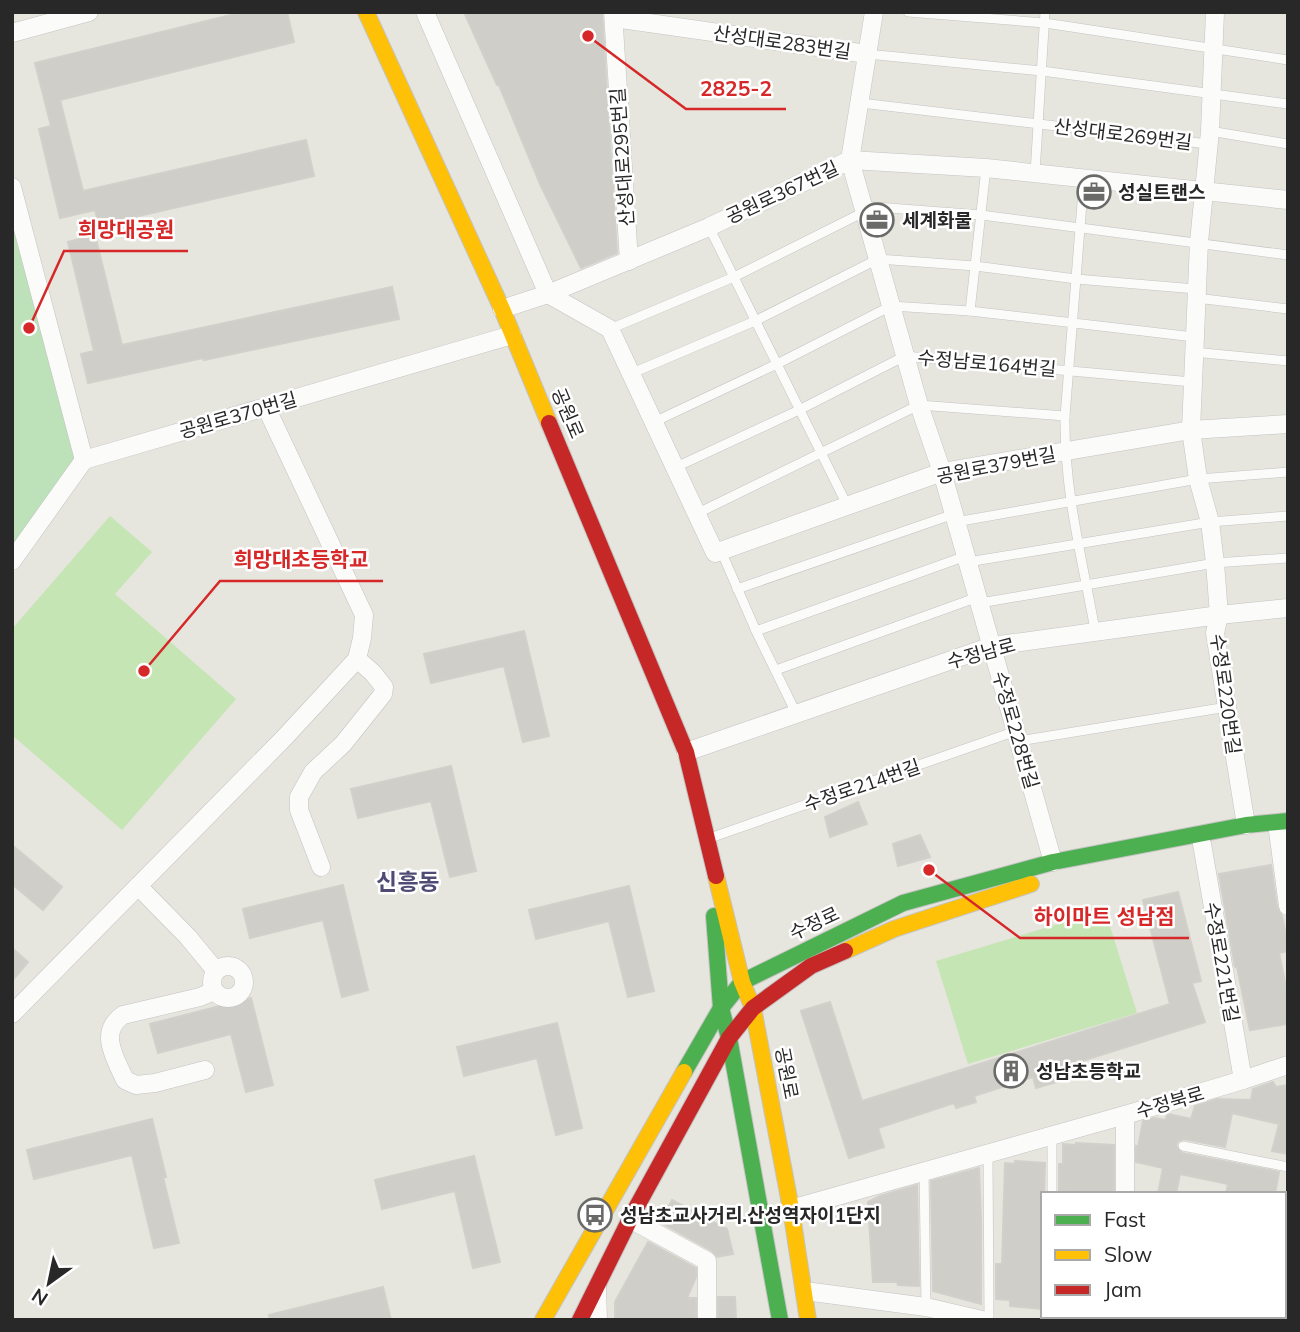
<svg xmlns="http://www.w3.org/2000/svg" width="1300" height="1332" font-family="Mulish,'Noto Sans KR',sans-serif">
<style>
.green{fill:#bde1b8}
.pitch{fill:#c5e5b5}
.building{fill:#cfcec9;stroke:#d1d0ca;stroke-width:2}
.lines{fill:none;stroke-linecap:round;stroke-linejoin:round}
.lane-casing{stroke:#c4c3c3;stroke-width:10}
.street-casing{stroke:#c4c3c3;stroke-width:19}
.fast-casing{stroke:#c4c3c3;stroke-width:18}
.slow-casing{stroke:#c4c3c3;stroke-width:18}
.jam-casing{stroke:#c4c3c3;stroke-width:18}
.lane{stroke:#fbfbfa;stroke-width:9}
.street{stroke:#fbfbfa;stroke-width:18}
.fast{stroke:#4caf50;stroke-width:16}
.slow{stroke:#ffc107;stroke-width:16}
.jam{stroke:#c62828;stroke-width:16}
.labels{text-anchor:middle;stroke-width:5;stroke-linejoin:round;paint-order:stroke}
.street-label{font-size:19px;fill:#282828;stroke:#fff}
.poi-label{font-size:19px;font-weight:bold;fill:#282828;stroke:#fff;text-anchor:start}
.quarter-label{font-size:23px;font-weight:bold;fill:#504b75;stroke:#fff}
.leader{fill:none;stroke:#d62828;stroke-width:2.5}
.callout-dot{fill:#d62828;stroke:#fff;stroke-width:2.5}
.callout-label{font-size:21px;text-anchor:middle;font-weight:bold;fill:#d62828;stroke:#fff;stroke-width:5;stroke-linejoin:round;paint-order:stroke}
</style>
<rect width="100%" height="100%" fill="#e6e5de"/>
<path class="green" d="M12,202L80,455L12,565Z"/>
<g class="pitch">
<path d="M110,516L152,552L115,594L236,699L122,830L12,735V629Z"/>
<path d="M1105,910L1137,1013L968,1064L936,961Z"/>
</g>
<g class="building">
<path d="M243,12H287L294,42L60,100L83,191L306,140L314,176L99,225L95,210L60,218L39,129L51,126L35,63Z"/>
<path d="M464,12H602L617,253L581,268L540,184L499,85H497Z"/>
<path d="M95,235L122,345L392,287L399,319L204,360L203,358L88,383L81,354L94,351L68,242Z"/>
<path d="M524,631L549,736L523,742L504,666L431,683L424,654Z"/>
<path d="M451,766L476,871L450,877L431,801L358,818L351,789Z"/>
<path d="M858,802L867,824L830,837L825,817Z"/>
<path d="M920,835L930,857L898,866L893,844Z"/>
<path d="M12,845L62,887L43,910L12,884Z"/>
<path d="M1271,865L1277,907L1282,916L1288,944V951L1279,953L1288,997V1024L1250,1030L1237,967H1235L1219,874Z"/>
<path d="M343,885L368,990L342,997L323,920L250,938L243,909Z"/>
<path d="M629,886L654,991L628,997L609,921L536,939L529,910Z"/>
<path d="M1178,892L1201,981L1192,983L1205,1022L1066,1066L1070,1078L1036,1088L1033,1077L974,1096L976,1102L956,1108L954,1103L878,1128L884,1147L849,1158L801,1011L830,1002L862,1101L1170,1004L1143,900Z"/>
<path d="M12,948L28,962L12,981Z"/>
<path d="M251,998L273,1085L246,1092L231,1034L158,1053L150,1024Z"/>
<path d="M557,1023L582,1128L556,1135L537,1058L464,1076L457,1047Z"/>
<path d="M1273,1082L1276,1087L1288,1085V1154L1272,1151L1279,1124L1232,1113L1225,1147L1184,1139L1178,1141L1176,1145L1182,1153L1279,1172L1275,1194H1226L1228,1184L1180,1174L1176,1194H1158L1163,1168L1136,1162V1146L1138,1147L1143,1121L1154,1118L1165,1120L1168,1114L1191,1119L1195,1106L1217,1099L1251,1100L1253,1089Z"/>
<path d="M152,1119L166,1177H163L179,1243L154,1248L132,1155L34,1179L27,1150Z"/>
<path d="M1076,1143L1114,1145V1194L1059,1191V1164H1063V1144L1076,1145Z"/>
<path d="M474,1156L500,1262L473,1268L455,1191L382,1209L375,1180Z"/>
<path d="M1015,1161L1045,1163L1041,1309L1010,1306V1300L996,1299V1264H1002L1005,1163L1015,1164Z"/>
<path d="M979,1168L981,1220V1304L933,1291L931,1181Z"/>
<path d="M917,1185L919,1286L898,1285L897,1282H873L868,1202L880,1196Z"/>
<path d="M672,1200L727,1229L733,1254L717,1257L712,1251L660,1222Z"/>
<path d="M648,1242L696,1268V1277L687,1298H696V1320H615V1302Z"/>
<path d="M383,1287L391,1320H270L269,1315Z"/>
<path d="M718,1297H735L736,1320H718Z"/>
</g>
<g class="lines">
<defs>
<g id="lane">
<path d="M908,12L1045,23L1288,60"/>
<path d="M867,54L1042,71L1288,104"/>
<path d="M861,103L1208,144"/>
<path d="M1210,131L1288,144"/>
<path d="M1035,173L1045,12"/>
<path d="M1084,178L1065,416C1064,491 1082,558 1095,630"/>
<path d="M863,206L981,215L1288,255"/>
<path d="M709,227L848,507"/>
<path d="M1196,298L1288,309"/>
<path d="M970,311L986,168"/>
<path d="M610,329L734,277L864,212"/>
<path d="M1193,352L1288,361"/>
<path d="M630,374L755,321L878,259L975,266L1076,279L1196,289"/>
<path d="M654,422L777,364L891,306L970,311L1194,337"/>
<path d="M674,468L799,410L905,356L1192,382"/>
<path d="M696,514L919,405L1065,416"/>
<path d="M956,522L1198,479L1288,472"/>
<path d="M721,551L756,631L796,713"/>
<path d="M968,562L1210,522L1288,516"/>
<path d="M737,589L954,514"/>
<path d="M980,603L1215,563L1288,558"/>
<path d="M756,631L966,556"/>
<path d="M776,670L978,597"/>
<path d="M1019,741L1227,707"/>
<path d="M710,838L1016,731"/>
<path d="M1052,1135V1194"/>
<path d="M1183,1146L1288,1167"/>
<path d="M988,1154L989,1320"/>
<path d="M924,1171L926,1307"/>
<path d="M1284,1240L1288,1241"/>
<path d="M1284,1314H1288"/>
<path d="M1054,1316V1320"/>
</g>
<g id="street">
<path d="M425,12L548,294L610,329L715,553L942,472L1191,430L1288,424"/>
<path d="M613,12L629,261"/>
<path d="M874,12L850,160L919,405L942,472L1053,862"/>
<path d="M1215,12L1210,131L1199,242L1191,430L1198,479L1210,522L1215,563L1219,615L1215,633L1246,825"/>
<path d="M614,18L867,54"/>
<path d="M12,33L89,12"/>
<path d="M12,187L84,460"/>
<path d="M502,309L548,294L709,227L850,160L986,168L1288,200"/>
<path d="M12,561L84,460L512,335"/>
<path d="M686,752L992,646L1219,615L1288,608"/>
<path d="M1278,831L1288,906"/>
<path d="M1202,844L1243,1080"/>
<path d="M321,867L299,810V797L313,772L343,744L383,694L384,687L373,673L357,659"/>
<path d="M138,886L188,937L216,971"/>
<circle cx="228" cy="982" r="16"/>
<path d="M12,1014L285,737L357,659L362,638L364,615L266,407"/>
<path d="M205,1070L155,1083L136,1085L125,1080C115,1058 98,1032 123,1015L200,997L214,991"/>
<path d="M1125,1194V1115"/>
<path d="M791,1209L1125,1115L1243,1080L1288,1065"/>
<path d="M630,1219L707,1261V1320"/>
<path d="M597,1288L598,1320"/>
<path d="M805,1291L926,1307L982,1320"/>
<path d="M1125,1316V1320"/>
</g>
<g id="fast">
<path d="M714,916L721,1008L729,1038L780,1320"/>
<path d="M684,1072L721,1008L742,982L903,903L1053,862L1246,825L1288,821"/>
</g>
<g id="slow">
<path d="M366,12L502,309L549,423"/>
<path d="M716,876L742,982L753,1008L791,1209L808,1320"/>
<path d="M845,951L894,929L1031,884"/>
<path d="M543,1320L684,1072"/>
</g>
<g id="jam">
<path d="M549,423L686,752L716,876"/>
<path d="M580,1320L630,1219L729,1038L753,1008L811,966L845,951"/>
</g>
</defs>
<use href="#lane" class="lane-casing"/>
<use href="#street" class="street-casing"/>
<use href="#fast" class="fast-casing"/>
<use href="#slow" class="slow-casing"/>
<use href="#jam" class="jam-casing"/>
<use href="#lane" class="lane"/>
<use href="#street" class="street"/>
<use href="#fast" class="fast"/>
<use href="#slow" class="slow"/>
<use href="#jam" class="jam"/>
</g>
<defs>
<symbol id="office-ring" viewBox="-11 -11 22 22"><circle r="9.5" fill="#fff" stroke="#6a6a68" stroke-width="1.5"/><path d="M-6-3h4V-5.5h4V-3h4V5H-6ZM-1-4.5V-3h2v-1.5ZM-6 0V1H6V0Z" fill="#6a6a68"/></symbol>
<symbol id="building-ring" viewBox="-11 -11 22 22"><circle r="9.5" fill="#fff" stroke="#6a6a68" stroke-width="1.5"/><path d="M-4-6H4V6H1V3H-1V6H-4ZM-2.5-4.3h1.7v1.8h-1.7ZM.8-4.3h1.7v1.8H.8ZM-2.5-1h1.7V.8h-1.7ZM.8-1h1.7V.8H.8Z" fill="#6a6a68"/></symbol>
<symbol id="bus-ring" viewBox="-11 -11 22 22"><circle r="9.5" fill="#fff" stroke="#6a6a68" stroke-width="1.5"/><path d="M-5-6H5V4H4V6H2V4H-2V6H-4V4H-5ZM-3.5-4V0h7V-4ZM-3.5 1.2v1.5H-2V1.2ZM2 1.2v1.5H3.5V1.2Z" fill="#6a6a68"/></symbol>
</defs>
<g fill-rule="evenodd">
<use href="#office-ring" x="1075" y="173" width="38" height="38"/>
<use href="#office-ring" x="858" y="201" width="38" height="38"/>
<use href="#building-ring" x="992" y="1052" width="38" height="38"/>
<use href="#bus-ring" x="576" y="1196" width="38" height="38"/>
</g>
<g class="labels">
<g class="street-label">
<text transform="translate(782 42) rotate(8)" y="7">산성대로283번길</text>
<text transform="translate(1123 134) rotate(7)" y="7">산성대로269번길</text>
<text transform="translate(622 157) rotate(-94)" y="7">산성대로295번길</text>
<text transform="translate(782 192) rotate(-25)" y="7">공원로367번길</text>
<text transform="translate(987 363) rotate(5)" y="7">수정남로164번길</text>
<text transform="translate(568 413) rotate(67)" y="7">공원로</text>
<text transform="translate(238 415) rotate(-16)" y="7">공원로370번길</text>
<text transform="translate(996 465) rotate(-11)" y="7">공원로379번길</text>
<text transform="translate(981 653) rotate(-15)" y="7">수정남로</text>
<text transform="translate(1226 694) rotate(82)" y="7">수정로220번길</text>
<text transform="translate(1016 730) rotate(74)" y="7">수정로228번길</text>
<text transform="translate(862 785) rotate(-19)" y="7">수정로214번길</text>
<text transform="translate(814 923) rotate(-25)" y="7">수정로</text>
<text transform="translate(1222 962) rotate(80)" y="7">수정로221번길</text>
<text transform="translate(787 1073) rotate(79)" y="7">공원로</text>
<text transform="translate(1170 1102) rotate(-16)" y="7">수정북로</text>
</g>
<g class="poi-label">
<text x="1118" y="199">성실트랜스</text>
<text x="902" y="227">세계화물</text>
<text x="1036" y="1078">성남초등학교</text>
<text x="620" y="1222">성남초교사거리.산성역자이1단지</text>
</g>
<g class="quarter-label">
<text x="408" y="890">신흥동</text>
</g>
</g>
<path class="leader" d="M588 36L686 109H786M29 328L64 251H188M144 671L220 581H383M929 870L1020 938H1189"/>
<g class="callout-dot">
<circle cx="588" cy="36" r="7"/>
<circle cx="29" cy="328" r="7"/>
<circle cx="144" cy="671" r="7"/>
<circle cx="929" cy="870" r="7"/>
</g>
<g class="callout-label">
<text x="736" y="96">2825-2</text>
<text x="126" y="237">희망대공원</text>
<text x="301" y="567">희망대초등학교</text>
<text x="1104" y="924">하이마트 성남점</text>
</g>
<rect width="1300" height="1332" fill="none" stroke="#282828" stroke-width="28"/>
<rect x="1041" y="1192" width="245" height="126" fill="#ffffff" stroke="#a9a9a9" stroke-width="2"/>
<rect x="1055" y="1215" width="35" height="10" fill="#4caf50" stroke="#a9a9a9" stroke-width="2"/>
<text x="1104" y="1227" font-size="21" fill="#282828">Fast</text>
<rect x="1055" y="1250" width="35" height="10" fill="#ffc107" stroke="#a9a9a9" stroke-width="2"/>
<text x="1104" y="1262" font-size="21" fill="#282828">Slow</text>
<rect x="1055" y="1285" width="35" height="10" fill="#c62828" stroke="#a9a9a9" stroke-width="2"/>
<text x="1104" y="1297" font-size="21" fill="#282828">Jam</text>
<g transform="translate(49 1283) rotate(213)" stroke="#ffffff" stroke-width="5" paint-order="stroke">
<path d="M0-5L12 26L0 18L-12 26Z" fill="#282828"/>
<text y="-10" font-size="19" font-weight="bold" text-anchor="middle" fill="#282828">N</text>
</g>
</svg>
